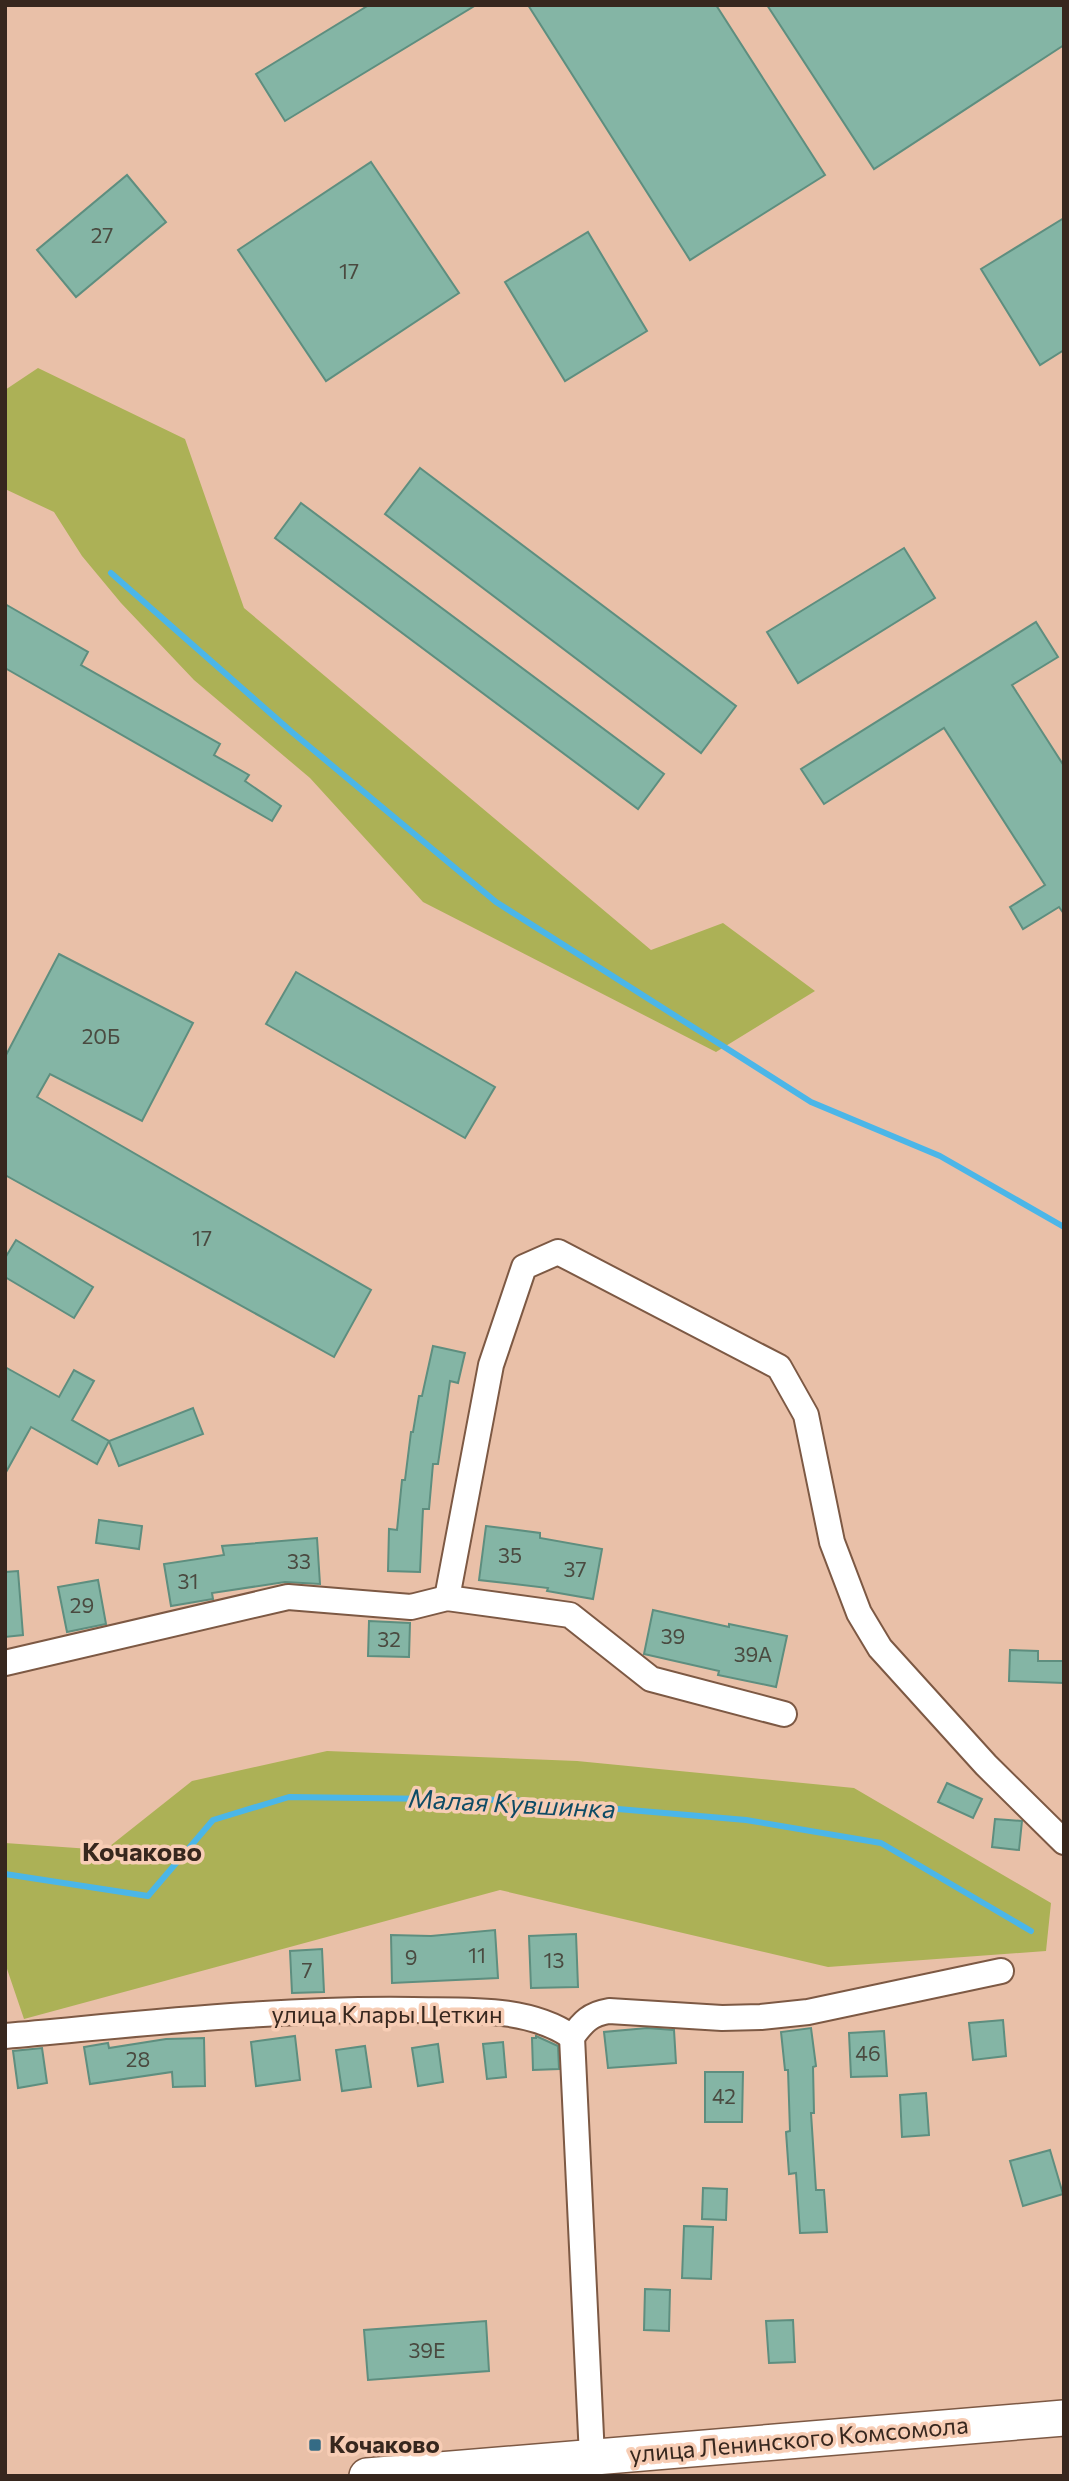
<svg xmlns="http://www.w3.org/2000/svg" width="1069" height="2481" font-family="Commissioner,sans-serif">
<style>
.green{fill:#acb156}
.lines{fill:none;stroke-linecap:round;stroke-linejoin:round}
.stream{stroke:#4bb6e8;stroke-width:6}
.building{fill:#84b5a5;stroke:#5e8e7f;stroke-width:2}
.street-casing{stroke:#7d5944;stroke-width:28}
.secondary-casing{stroke:#7d5944;stroke-width:38}
.street{stroke:#fff;stroke-width:24}
.secondary{stroke:#fff;stroke-width:35}
.poi-dot{fill:#346b85;stroke:#f7cdb5;stroke-width:2.5}
.labels{text-anchor:middle;stroke-width:7;stroke-linejoin:round;paint-order:stroke}
.number-label{font-size:21px;fill:#4a4a40}
.street-label{font-size:24px;fill:#37271e;stroke:#f7cdb5}
.poi-label{font-size:24px;font-weight:bold;fill:#37271e;stroke:#f7cdb5;text-anchor:start}
.water-label{font-size:26px;font-style:italic;fill:#0e4b65;stroke:#f7cdb5}
.neighbourhood-label{font-size:26px;font-weight:bold;fill:#37271e;stroke:#f7cdb5}
</style>
<rect width="100%" height="100%" fill="#e9c0a8"/>
<g class="green">
<path d="M38,368L185,439L244,608L651,950L723,923L815,991L716,1052L423,902L310,778L194,680L121,603L82,556L54,512L5,489V390Z"/>
<path d="M327,1751L577,1761L854,1788L1051,1903L1046,1951L828,1967L500,1890L24,2019L5,1963V1843L105,1850L192,1781Z"/>
</g>
<g class="lines">
<g class="stream">
<path d="M111,573L293,733L496,902L811,1102L940,1156L1064,1227"/>
<path d="M5,1874L148,1896L213,1820L289,1797L513,1800L746,1820L881,1843L1031,1931"/>
</g>
</g>
<g class="building">
<path d="M369,5H476L285,121L256,74Z"/>
<path d="M528,5H716L825,175L690,260Z"/>
<path d="M767,5H1064V45L874,169Z"/>
<path d="M371,162L459,293L326,381L238,250Z"/>
<path d="M127,175L166,222L76,297L37,250Z"/>
<path d="M1064,218V350L1040,365L981,269Z"/>
<path d="M588,232L647,331L565,381L505,282Z"/>
<path d="M420,468L736,706L701,753L385,514Z"/>
<path d="M301,503L664,774L638,809L275,538Z"/>
<path d="M904,548L935,598L798,683L767,632Z"/>
<path d="M5,604L88,652L81,665L220,744L214,755L249,775L245,781L281,806L272,821L5,668Z"/>
<path d="M1036,622L1058,657L1012,685L1064,766V914L1059,907L1023,929L1010,907L1045,885L944,728L824,804L801,769Z"/>
<path d="M59,954L193,1023L142,1121L50,1074L37,1097L371,1290L334,1357L5,1175V1057Z"/>
<path d="M296,972L495,1087L465,1138L266,1024Z"/>
<path d="M16,1240L93,1287L74,1318L5,1277V1258Z"/>
<path d="M433,1346L465,1353L458,1383L450,1381L438,1464H433L429,1509H423L420,1572L388,1571L389,1529L397,1530L402,1480H405L411,1432H413L419,1396H422Z"/>
<path d="M5,1367L59,1397L74,1370L94,1381L72,1420L109,1441L97,1464L31,1427L5,1474Z"/>
<path d="M193,1408L203,1434L119,1466L109,1441Z"/>
<path d="M99,1520L142,1526L139,1549L96,1543Z"/>
<path d="M486,1526L540,1533V1538L602,1549L593,1599L547,1591L548,1588L479,1580Z"/>
<path d="M317,1538L320,1584L285,1582L212,1593L213,1599L171,1606L164,1564L224,1555L222,1546Z"/>
<path d="M18,1571L23,1635L5,1637V1572Z"/>
<path d="M98,1580L106,1624L67,1632L58,1587Z"/>
<path d="M653,1610L729,1627V1624L787,1636L776,1687L718,1675L719,1671L644,1654Z"/>
<path d="M369,1621L410,1623L409,1657L368,1656Z"/>
<path d="M1010,1650L1038,1651V1661H1064V1683L1009,1681Z"/>
<path d="M947,1783L982,1799L973,1818L938,1802Z"/>
<path d="M995,1819L1022,1821L1019,1850L992,1847Z"/>
<path d="M495,1930L498,1978L392,1983L391,1935L431,1936Z"/>
<path d="M576,1934L578,1987L531,1988L529,1936Z"/>
<path d="M322,1949L324,1992L292,1993L290,1951Z"/>
<path d="M1003,2020L1006,2056L973,2060L969,2023Z"/>
<path d="M647,2028L674,2030L676,2063L608,2068L604,2032Z"/>
<path d="M811,2028L816,2066L813,2067L814,2113H811L816,2190H824L827,2232L800,2233L796,2173L789,2174L786,2132L790,2131L788,2070H785L781,2032Z"/>
<path d="M884,2031L887,2076L851,2077L849,2033Z"/>
<path d="M295,2036L300,2080L256,2086L251,2042Z"/>
<path d="M536,2036L558,2046L559,2069L533,2070L532,2038H536Z"/>
<path d="M204,2038L205,2086L173,2087L172,2072L90,2084L84,2047L108,2043L109,2048L166,2039Z"/>
<path d="M503,2042L506,2077L487,2079L483,2044Z"/>
<path d="M438,2044L443,2082L418,2086L412,2048Z"/>
<path d="M365,2046L371,2087L342,2091L336,2050Z"/>
<path d="M42,2048L47,2083L18,2088L13,2051Z"/>
<path d="M705,2072H743L742,2122H705Z"/>
<path d="M926,2093L929,2135L902,2137L900,2095Z"/>
<path d="M1050,2150L1063,2194L1023,2206L1010,2161Z"/>
<path d="M703,2188L727,2189L726,2220L702,2219Z"/>
<path d="M684,2226L713,2227L711,2279L682,2278Z"/>
<path d="M645,2289L670,2290L669,2331L644,2330Z"/>
<path d="M793,2320L795,2362L769,2363L766,2321Z"/>
<path d="M486,2321L489,2371L368,2380L364,2330Z"/>
</g>
<g class="lines">
<defs>
<g id="street">
<path d="M447,1598L491,1365L524,1267L558,1252L779,1367L806,1415L832,1542L859,1613L880,1648L986,1765L1064,1842"/>
<path d="M5,1663L288,1597L411,1607L447,1598L570,1615L651,1679L784,1714"/>
<path d="M5,2036C141,2024 276,2008 413,2010C464,2011 528,2006 572,2037"/>
<path d="M572,2037C583,2022 590,2014 609,2011L722,2018L761,2017L808,2012L1001,1971"/>
<path d="M572,2037L592,2457"/>
</g>
<path id="secondary" d="M367,2476L1064,2418"/>
</defs>
<use href="#street" class="street-casing"/>
<use href="#secondary" class="secondary-casing"/>
<use href="#street" class="street"/>
<use href="#secondary" class="secondary"/>
</g>
<rect class="poi-dot" x="308" y="2438" width="14" height="14" rx="3.5"/>
<g class="labels">
<g class="number-label">
<text x="102" y="243">27</text>
<text x="349" y="279">17</text>
<text x="101" y="1044">20Б</text>
<text x="202" y="1246">17</text>
<text x="510" y="1563">35</text>
<text x="299" y="1569">33</text>
<text x="575" y="1577">37</text>
<text x="188" y="1589">31</text>
<text x="82" y="1613">29</text>
<text x="673" y="1644">39</text>
<text x="389" y="1647">32</text>
<text x="753" y="1662">39А</text>
<text x="477" y="1963">11</text>
<text x="411" y="1965">9</text>
<text x="554" y="1968">13</text>
<text x="307" y="1978">7</text>
<text x="868" y="2061">46</text>
<text x="138" y="2067">28</text>
<text x="724" y="2104">42</text>
<text x="427" y="2358">39Е</text>
</g>
<g class="street-label">
<text x="387" y="2023">улица Клары Цеткин</text>
<text transform="translate(799 2440) rotate(-5)" y="8">улица Ленинского Комсомола</text>
</g>
<g class="poi-label">
<text x="329" y="2453">Кочаково</text>
</g>
<g class="water-label">
<text transform="translate(512 1804) rotate(3)" y="9">Малая Кувшинка</text>
</g>
<g class="neighbourhood-label">
<text x="142" y="1861">Кочаково</text>
</g>
</g>
<rect width="1069" height="2481" fill="none" stroke="#37271e" stroke-width="14"/>
</svg>
